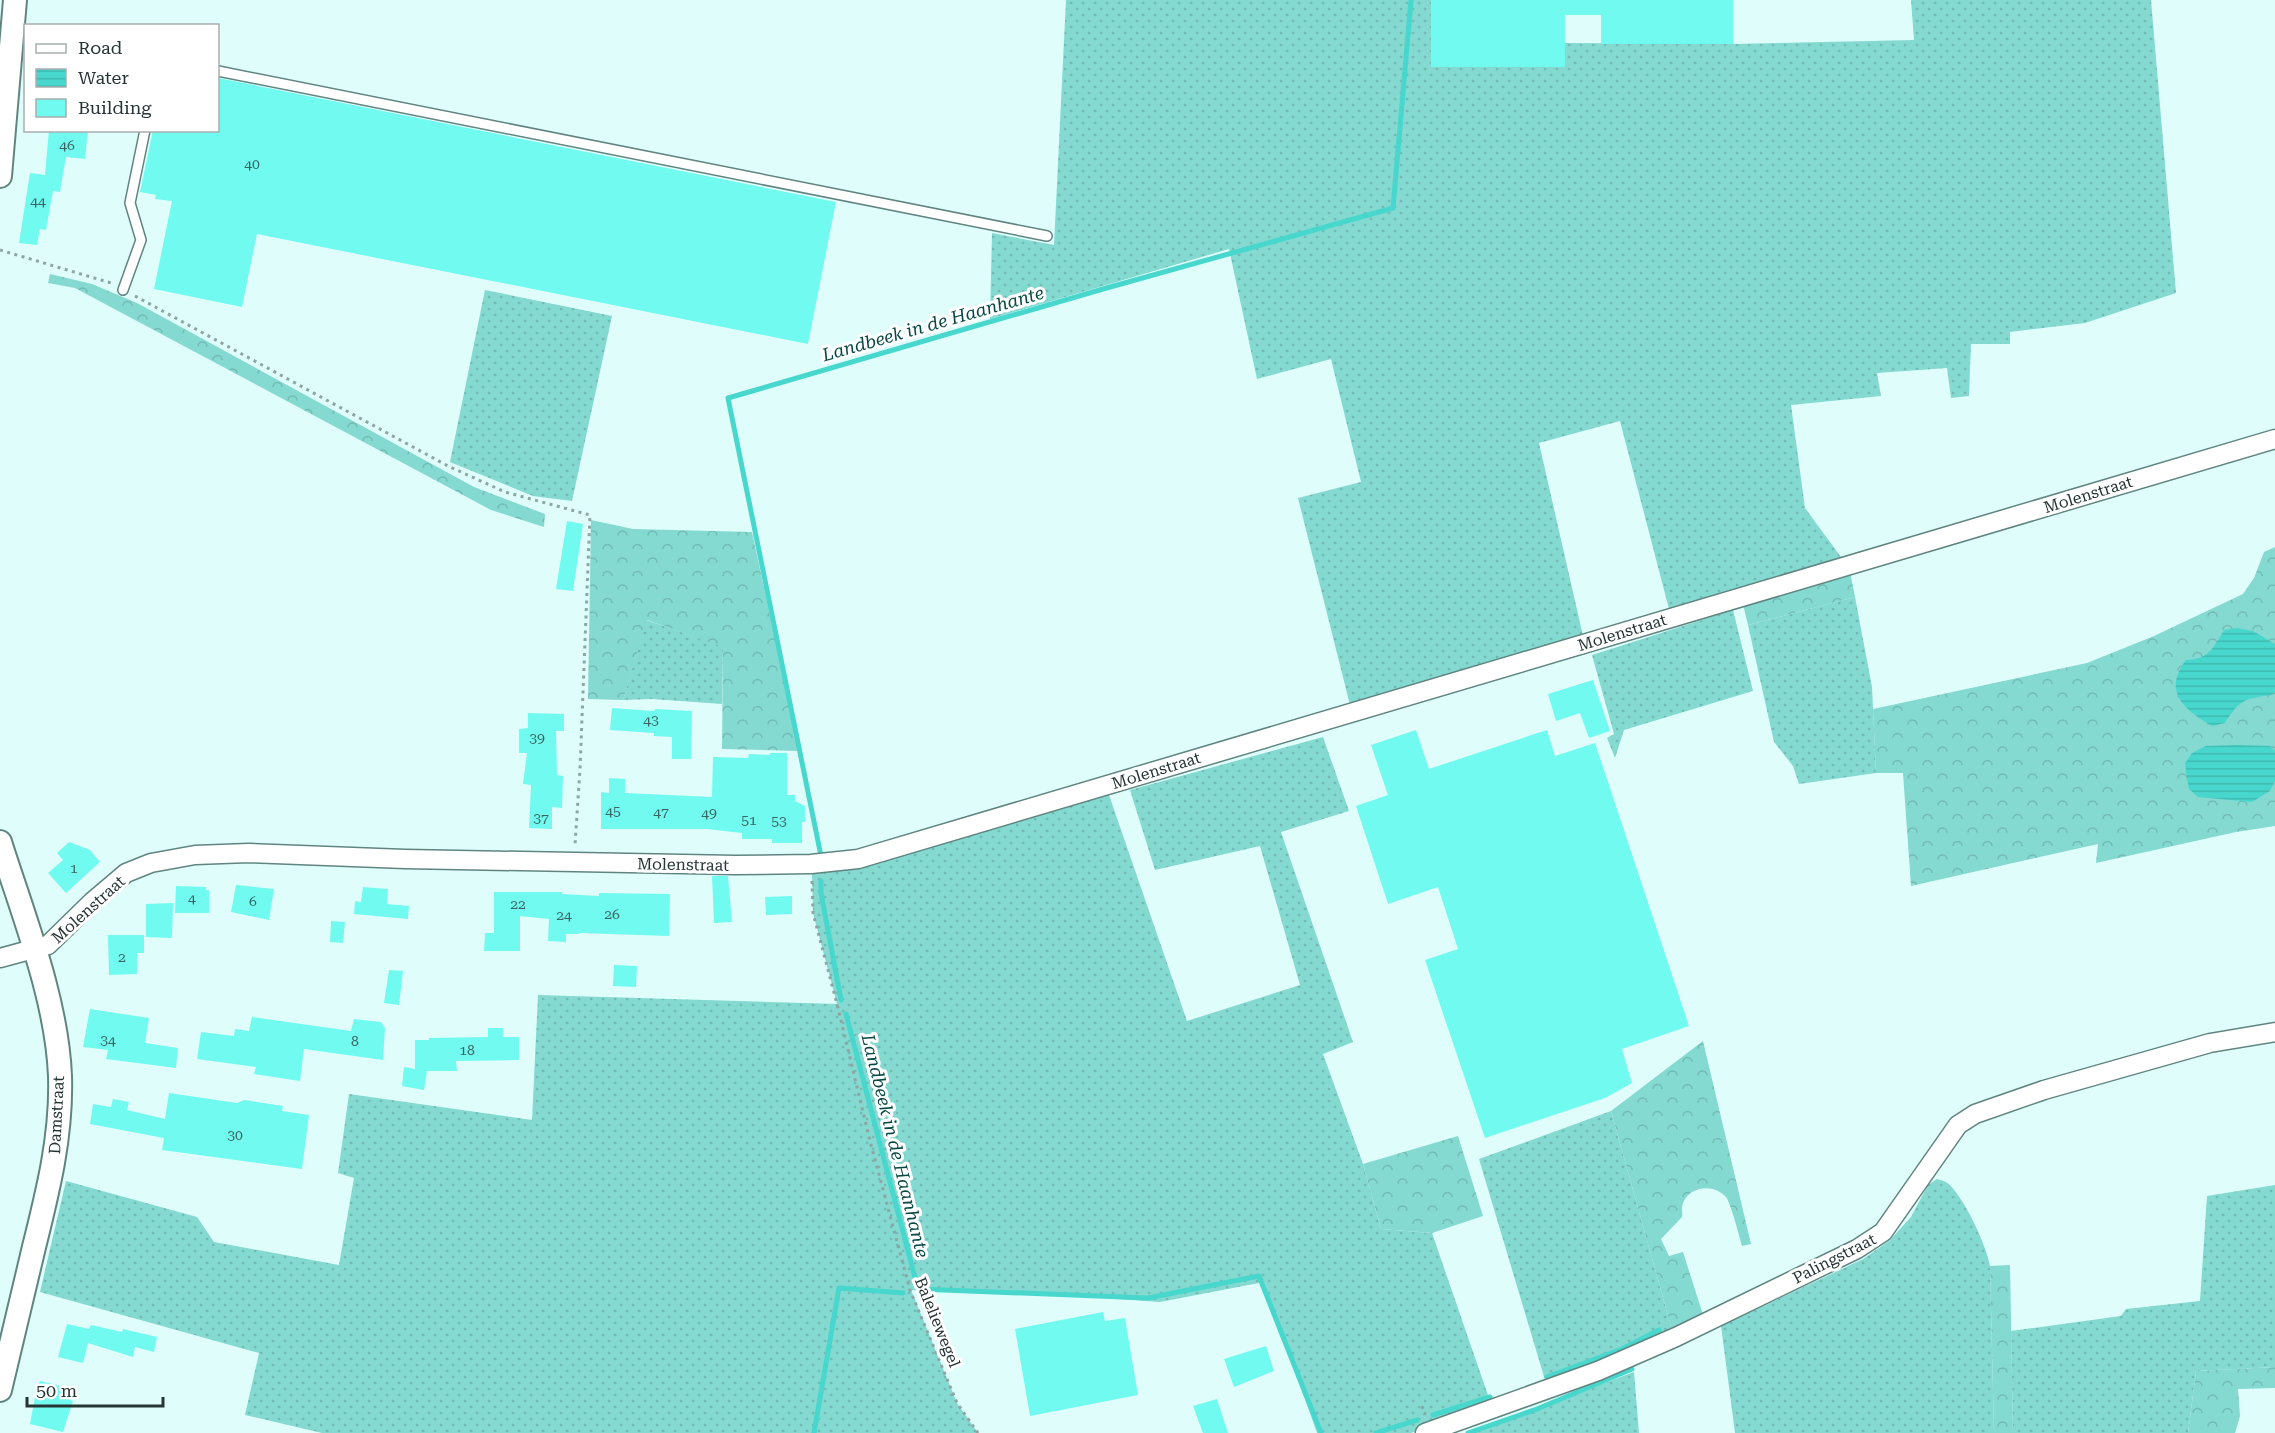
<svg xmlns="http://www.w3.org/2000/svg" width="2275" height="1433" font-family="'Roboto Serif',serif">
<style>
.grass{fill:url(#grass-dots)}
.forest{fill:url(#forest-crowns)}
.water{fill:url(#water-rules)}
.lines{fill:none;stroke-linecap:round;stroke-linejoin:round}
.stream{stroke:#48d7cd;stroke-width:5}
.building{fill:#71faef}
.service-casing{stroke:#608581;stroke-width:12}
.minor-casing{stroke:#608581;stroke-width:21}
.tertiary-casing{stroke:#608581;stroke-width:26}
.path{stroke:#8da5a3;stroke-width:3;stroke-dasharray:3 4.5;stroke-linecap:butt}
.service{stroke:#fff;stroke-width:9}
.minor{stroke:#fff;stroke-width:18}
.tertiary{stroke:#fff;stroke-width:22}
.labels{text-anchor:middle;stroke-width:6;stroke-linejoin:round;paint-order:stroke}
.number-label{font-size:14px;fill:#396663}
.street-label{font-size:16px;fill:#263534;stroke:#fff}
.water-label{font-size:18px;font-style:italic;fill:#064844;stroke:#fff}
</style>
<defs>
<pattern id="grass-dots" width="8" height="8" patternUnits="userSpaceOnUse" patternTransform="scale(1.5)"><rect width="8" height="8" fill="#84d9d1"/><path d="M2 2h.1M6 6h.1" fill="none" stroke="#72bbb4" stroke-width="1.8" stroke-linecap="round"/></pattern>
<pattern id="forest-crowns" width="20" height="18" patternUnits="userSpaceOnUse" patternTransform="scale(1.5)"><rect width="20" height="18" fill="#84d9d1"/><path d="M2 6a3 3 0 1 1 6 0M12 15a3 3 0 1 1 6 0" fill="none" stroke="#72bbb4"/></pattern>
<pattern id="water-rules" width="6" height="5" patternUnits="userSpaceOnUse" patternTransform="scale(1.5)"><rect width="6" height="5" fill="#48d7cd"/><path d="M0 2.5h6" fill="none" stroke="#3fb9b1"/></pattern>
</defs>
<rect width="100%" height="100%" fill="#dffefb"/>
<g class="grass">
<path d="M1066,0H1431V67H1565V43L1733,44L1914,40L1911,0H2151L2176,293L2085,323L2010,332V344H1971L1969,396L1951,398L1947,368L1877,373L1881,396L1791,405L1805,508L1841,557L1669,609L1620,421L1539,443L1583,636L1350,705L1298,498L1361,482L1331,359L1257,379L1229,249L990,319L992,233L1054,245Z"/>
<path d="M485,290L612,316L572,501L533,496L450,462Z"/>
<path d="M1855,597L1872,687L1876,773L1799,784L1793,766L1774,742L1748,625Z"/>
<path d="M1733,610L1753,691L1624,730L1615,758L1607,738L1614,734L1592,655Z"/>
<path d="M646,620L723,646L722,704L652,699L623,700Z"/>
<path d="M1323,737L1349,811L1281,832L1353,1042L1323,1054L1363,1164L1381,1229L1432,1233L1491,1404L1411,1433H1317L1264,1282L1160,1302L1048,1294L911,1290L957,1403L978,1433H322L245,1415L259,1353L40,1292L66,1181L197,1217L214,1242L339,1265L354,1178L338,1173L349,1094L532,1120L538,995L837,1004L813,913L812,874L1109,795L1187,1021L1300,985L1260,846L1155,870L1130,790Z"/>
<path d="M1611,1111L1672,1330L1576,1371L1545,1380L1479,1159Z"/>
<path d="M1937,1179C1941,1180 1947,1182 1950,1185C1966,1202 1986,1244 1990,1266L1994,1433H1735L1721,1326L1863,1259L1889,1241L1911,1217L1928,1185Z"/>
<path d="M2275,1185V1367L2196,1371L2188,1433H2013L2011,1331L2121,1316L2126,1309L2200,1301L2207,1196Z"/>
<path d="M1634,1372L1639,1433H1471Z"/>
</g>
<g class="forest">
<path d="M50,274L92,284L137,303L474,487L545,514L544,527L491,510L75,288L48,283Z"/>
<path d="M591,520L633,529L752,532L799,751L722,749L723,647L647,620L623,700L588,699Z"/>
<path d="M2275,547V826L2236,832L2096,863L2098,844L1911,886L1903,773H1876L1873,709L2087,663L2154,636L2243,594L2254,578L2264,552Z"/>
<path d="M1850,572L1855,597L1748,625L1743,604Z"/>
<path d="M1703,1041L1751,1244L1742,1246C1739,1235 1731,1204 1726,1197C1714,1183 1689,1186 1683,1203C1681,1207 1683,1214 1682,1217L1661,1239L1669,1256L1683,1252L1704,1318L1672,1330L1611,1111Z"/>
<path d="M1458,1136L1483,1216L1432,1233L1381,1229L1363,1164Z"/>
<path d="M2010,1265L2013,1433H1994L1990,1266Z"/>
<path d="M2275,1367V1388L2238,1389L2240,1416L2235,1433H2188L2196,1371Z"/>
</g>
<g class="water">
<path d="M2237,628L2253,631L2275,644V692L2272,695C2245,698 2239,700 2225,723L2212,726C2184,710 2162,691 2186,660C2209,659 2213,649 2224,630Z"/>
<path d="M2237,745L2270,746L2275,751V781L2270,791L2252,802L2198,797L2189,789L2186,772L2185,763L2192,753L2206,746Z"/>
</g>
<g class="lines">
<g class="stream">
<path d="M821,856L728,398L1103,289L1393,208L1411,0"/>
<path d="M821,881V893L841,1000"/>
<path d="M846,1014L918,1289L1148,1298L1259,1276L1321,1433"/>
<path d="M1547,1377L1622,1349L1659,1330"/>
<path d="M1433,1415L1490,1397"/>
<path d="M814,1433L839,1288L903,1293"/>
<path d="M1376,1433L1417,1420"/>
<path d="M1468,1433L1537,1409L1632,1369"/>
</g>
</g>
<g class="building">
<path d="M1431,0H1733V44H1601V15H1565V67H1431Z"/>
<path d="M218,78L836,202L808,344L257,234L242,307L154,289L172,201L155,199L156,195L140,192L153,130H218Z"/>
<path d="M49,130H88L85,159L66,157L60,192L53,191L46,230L40,229L37,245L19,243L30,173L45,175Z"/>
<path d="M567,521L583,524L573,591L556,589Z"/>
<path d="M1593,680L1610,731L1589,738L1580,713L1556,721L1548,694Z"/>
<path d="M612,708L654,711L655,709L692,711L691,759H672V737L654,736V733L610,730Z"/>
<path d="M528,713L564,714V731H556L557,775L563,776L562,808L552,807V829L529,828L531,785L523,784L527,753H519V729L528,728Z"/>
<path d="M1416,730L1429,769L1547,730L1555,756L1595,743L1689,1026L1622,1049L1632,1083L1605,1098L1485,1138L1425,960L1458,949L1438,887L1388,904L1356,806L1388,795L1371,745Z"/>
<path d="M770,753H787V795H795V801L805,806V822H802V843H772V839H742V833L707,829H601V792L609,793V778L625,779V793L712,797L713,757L748,758L749,754L770,755Z"/>
<path d="M69,842L90,850L100,862L66,893L48,873L63,860L57,853Z"/>
<path d="M712,876H728L732,922L714,923Z"/>
<path d="M236,885L274,889L269,920L231,912Z"/>
<path d="M176,886L206,887V890H209V913H175Z"/>
<path d="M363,887L388,889L387,904L409,906L408,919L354,914L355,901L361,902Z"/>
<path d="M494,892H562V894L599,896V893L670,894L669,936L579,933V934H566V942L548,941L549,919L520,916V951H484L485,933H494Z"/>
<path d="M792,896V914L766,915L765,897Z"/>
<path d="M173,903L172,938L146,937V904Z"/>
<path d="M331,921L345,922L343,943L330,942Z"/>
<path d="M108,935H144V953H137V974L109,975Z"/>
<path d="M614,965L637,966L636,987L613,986Z"/>
<path d="M389,970L403,971L399,1005L384,1003Z"/>
<path d="M90,1009L149,1018L145,1043L178,1048L176,1068L106,1059L108,1050L83,1047Z"/>
<path d="M252,1017L351,1031L354,1019L381,1022L385,1028L383,1060L304,1049L300,1081L254,1074L256,1067L197,1059L201,1032L234,1036L235,1029L249,1031Z"/>
<path d="M488,1028H503V1037H519V1060L456,1061L457,1071H427L424,1090L402,1086L404,1067L415,1069V1040H429V1038L488,1037Z"/>
<path d="M169,1093L237,1103L244,1100L283,1106L282,1111L309,1115L302,1169L162,1150L164,1138L90,1124L93,1104L111,1107L113,1099L129,1102L127,1110L165,1119Z"/>
<path d="M1103,1312L1105,1321L1125,1318L1138,1395L1030,1416L1015,1329Z"/>
<path d="M67,1324L89,1329L91,1325L122,1332L123,1329L157,1337L154,1352L135,1347L133,1357L88,1343L83,1363L58,1357Z"/>
<path d="M1266,1346L1274,1371L1234,1387L1224,1359Z"/>
<path d="M40,1381L73,1389L70,1400L73,1401L63,1432L30,1424L36,1392H37Z"/>
<path d="M1217,1399L1228,1433H1203L1193,1406Z"/>
</g>
<g class="lines">
<defs>
<g id="service">
<path d="M218,71L1047,236"/>
<path d="M123,290L141,240L130,203L145,130"/>
</g>
<g id="minor">
<path d="M0,958L48,945L93,901L126,873L151,863L195,855L249,853L405,859L736,865L811,864L858,859L2275,439"/>
<path d="M1425,1433L1598,1371L1676,1337L1857,1249L1883,1232L1958,1125L1975,1114L2044,1090L2210,1043L2275,1032"/>
</g>
<g id="tertiary">
<path d="M0,176L15,0"/>
<path d="M0,842C23,915 57,999 60,1076C62,1135 48,1191 34,1247C23,1295 11,1342 0,1390"/>
</g>
</defs>
<use href="#service" class="service-casing"/>
<use href="#minor" class="minor-casing"/>
<use href="#tertiary" class="tertiary-casing"/>
<g class="path">
<path d="M0,250L111,283"/>
<path d="M135,296L448,466L505,492L590,515L580,769L575,845"/>
<path d="M812,881L813,913L837,1004L870,1141L910,1290L957,1403L978,1433"/>
<path d="M1422,1406L1425,1415"/>
</g>
<use href="#service" class="service"/>
<use href="#minor" class="minor"/>
<use href="#tertiary" class="tertiary"/>
</g>
<g class="labels">
<g class="number-label">
<text x="67" y="150">46</text>
<text x="252" y="169">40</text>
<text x="38" y="206">44</text>
<text x="651" y="725">43</text>
<text x="537" y="743">39</text>
<text x="613" y="816">45</text>
<text x="661" y="817">47</text>
<text x="709" y="818">49</text>
<text x="541" y="823">37</text>
<text x="749" y="825">51</text>
<text x="779" y="826">53</text>
<text x="74" y="873">1</text>
<text x="192" y="903">4</text>
<text x="253" y="906">6</text>
<text x="518" y="909">22</text>
<text x="612" y="919">26</text>
<text x="564" y="920">24</text>
<text x="122" y="962">2</text>
<text x="108" y="1045">34</text>
<text x="355" y="1046">8</text>
<text x="467" y="1055">18</text>
<text x="235" y="1140">30</text>
</g>
<g class="street-label">
<text transform="translate(2088 494) rotate(-17)" y="6">Molenstraat</text>
<text transform="translate(1622 632) rotate(-17)" y="6">Molenstraat</text>
<text transform="translate(1156 770) rotate(-17)" y="6">Molenstraat</text>
<text transform="translate(683 864) rotate(1)" y="6">Molenstraat</text>
<text transform="translate(88 909) rotate(-42)" y="6">Molenstraat</text>
<text transform="translate(56 1115) rotate(-87)" y="6">Damstraat</text>
<text transform="translate(1834 1258) rotate(-27)" y="6">Palingstraat</text>
<text transform="translate(938 1322) rotate(68)" y="6">Baleliewegel</text>
</g>
<g class="water-label">
<text transform="translate(933 324) rotate(-16)" y="6">Landbeek in de Haanhante</text>
<text transform="translate(895 1146) rotate(76)" y="6">Landbeek in de Haanhante</text>
</g>
</g>
<rect x="24" y="24" width="195" height="108" fill="#ffffff" stroke="#a8aeae" stroke-width="1.5"/>
<rect x="36" y="44" width="30" height="9" fill="#ffffff" stroke="#a8aeae" stroke-width="1.5"/>
<text x="78" y="54" font-size="18" fill="#263534">Road</text>
<rect x="36" y="69" width="30" height="18" fill="url(#water-rules)" stroke="#a8aeae" stroke-width="1.5"/>
<text x="78" y="84" font-size="18" fill="#263534">Water</text>
<rect x="36" y="99" width="30" height="18" fill="#71faef" stroke="#a8aeae" stroke-width="1.5"/>
<text x="78" y="114" font-size="18" fill="#263534">Building</text>
<path d="M27 1397v9h136v-9" fill="none" stroke="#263534" stroke-width="3"/>
<text x="36" y="1397" font-size="18" fill="#263534" stroke="#ffffff" stroke-width="4.5" paint-order="stroke">50 m</text>
</svg>
